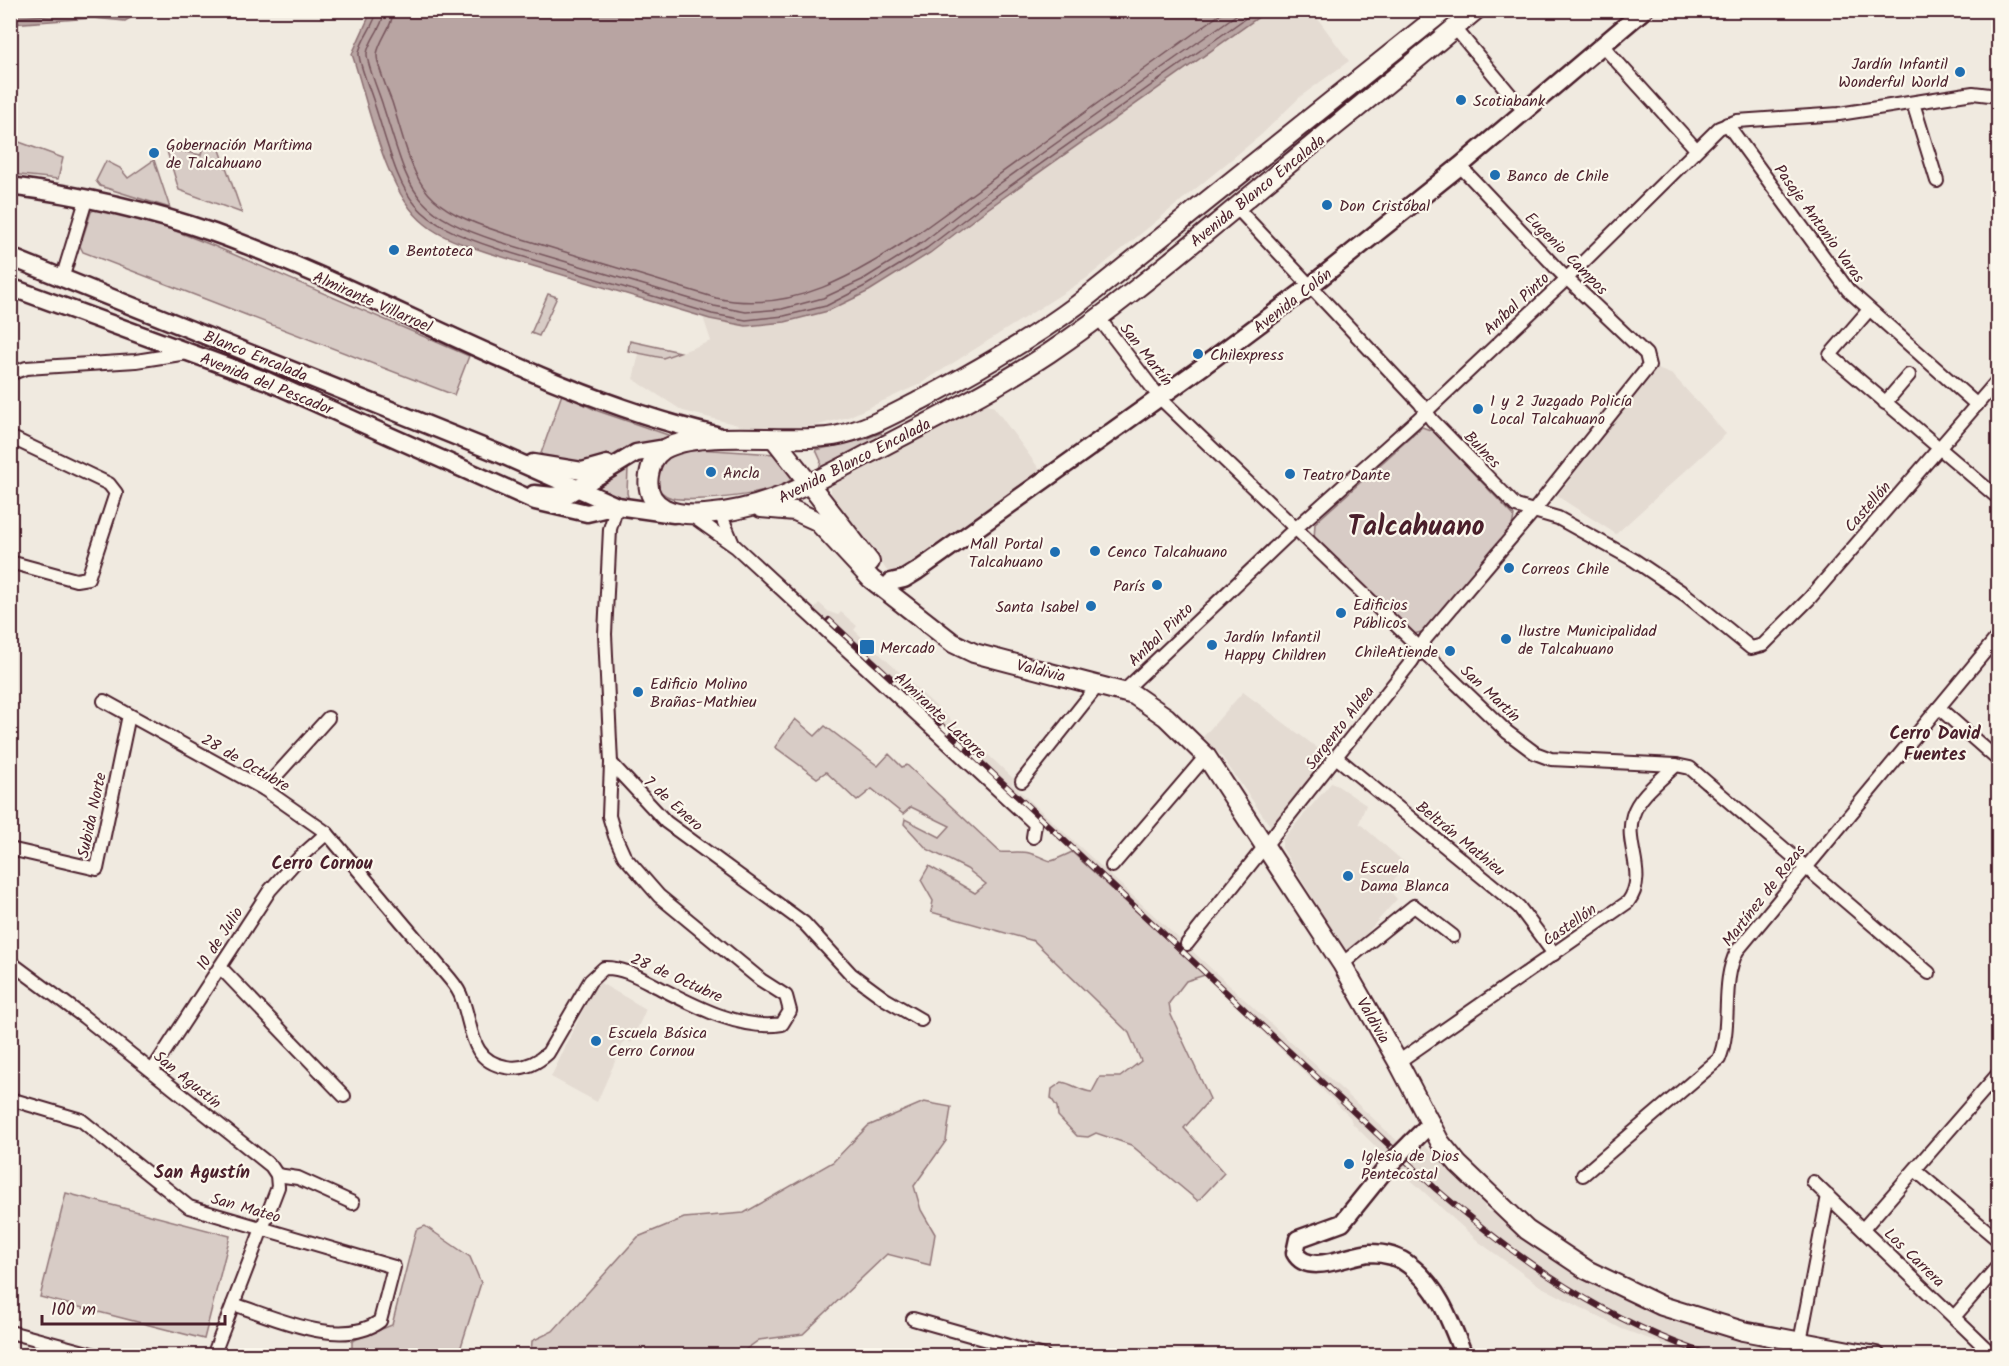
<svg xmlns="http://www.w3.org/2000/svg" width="2009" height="1366" font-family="Kalam,sans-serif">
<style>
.built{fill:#e4dbd2}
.green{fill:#d8ccc6;stroke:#917678;stroke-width:1.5}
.water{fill:#b8a4a2;stroke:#8c6f72;stroke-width:1.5}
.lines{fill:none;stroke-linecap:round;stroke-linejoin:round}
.shore{stroke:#76545b;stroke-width:1.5}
.street-casing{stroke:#4a1f2b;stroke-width:16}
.secondary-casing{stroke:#4a1f2b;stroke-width:21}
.primary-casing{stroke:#4a1f2b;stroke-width:22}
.street{stroke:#fbf7ec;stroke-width:12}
.secondary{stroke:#fbf7ec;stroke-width:16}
.primary{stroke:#fbf7ec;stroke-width:18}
.rail-casing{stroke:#4a1f2b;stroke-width:6}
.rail{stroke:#fbf7ec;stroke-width:4;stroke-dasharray:11;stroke-linecap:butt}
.secondary-bridge-casing{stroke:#4a1f2b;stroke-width:21;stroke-linecap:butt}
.secondary-bridge{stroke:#fbf7ec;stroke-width:16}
.poi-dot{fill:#1f6fb2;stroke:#fbf7ec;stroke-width:2}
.labels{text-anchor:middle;stroke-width:4.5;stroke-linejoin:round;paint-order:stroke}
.poi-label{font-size:16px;fill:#4a1f2b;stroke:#fbf7ec;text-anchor:start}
.street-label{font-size:16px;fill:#4a1f2b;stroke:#fbf7ec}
.neighbourhood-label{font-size:18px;font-weight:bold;fill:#4a1f2b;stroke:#fbf7ec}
.town-label{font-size:28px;font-weight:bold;fill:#4a1f2b;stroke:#fbf7ec}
</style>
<rect width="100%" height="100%" fill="#f0eae0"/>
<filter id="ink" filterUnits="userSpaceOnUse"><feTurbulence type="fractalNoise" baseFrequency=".0167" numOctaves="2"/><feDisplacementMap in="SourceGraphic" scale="12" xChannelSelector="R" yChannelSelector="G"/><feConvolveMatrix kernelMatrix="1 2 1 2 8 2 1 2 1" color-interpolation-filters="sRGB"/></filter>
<g filter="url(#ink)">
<g class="built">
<path d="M1267,11H1312L1349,61L1301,96L1261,135L1087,278L920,384L848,417L818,425L782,429L742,426L683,411L633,379L639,354L663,359L711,341L703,317L746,326L785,322L828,311L869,291L930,253L986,210Z"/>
<path d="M1655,368L1673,375L1726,434L1616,534L1557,496Z"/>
<path d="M986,403L994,407L1040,470L897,572H888L831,494V486Z"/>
<path d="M819,603L829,612L838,615L841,612L857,626L854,630L1015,780L1012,784L1405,1148L1416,1137L1486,1204L1484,1207L1489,1212L1492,1209L1515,1232L1569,1270L1677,1321L1723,1336L1793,1351L1792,1355H1693L1671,1347L1622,1329L1540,1286L1479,1242L1391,1162L1352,1123L1350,1117L1205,975L812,611Z"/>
<path d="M1243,692L1328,756L1271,827L1222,757L1203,737Z"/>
<path d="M1332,782L1366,805L1359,823L1405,863L1388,889L1397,899L1351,951L1344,949L1282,848V840Z"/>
<path d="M597,981L646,1009L631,1043L625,1039L597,1102L551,1077Z"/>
</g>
<g class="green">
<path d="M11,139L63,158L58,179L11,174Z"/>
<path d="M217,141L242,213L179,190L166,148L201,155L202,150Z"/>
<path d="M154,160L170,208L100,186L96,181L106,161L120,168L128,178Z"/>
<path d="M97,208L160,225L214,246L469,356L454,395L83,252L80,246L91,212Z"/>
<path d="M548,294L557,297L539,336L531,333Z"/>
<path d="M630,341L680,352L663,358L628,351Z"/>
<path d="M562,394L598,411L671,436V438L598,463L538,462Z"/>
<path d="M1422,427L1433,431L1514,516L1512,527L1425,631L1414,634L1314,540L1315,523Z"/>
<path d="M881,433L883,436L819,469L821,461L816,450L865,439Z"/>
<path d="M682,448L775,454L793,477C782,495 693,503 672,498C663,496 659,490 655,483L657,464Z"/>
<path d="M628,468L627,493L630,504L598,490L604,480Z"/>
<path d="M795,719L815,736L825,726L878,766L889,754L902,767L907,765L1000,852C1009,853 1021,851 1029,853C1058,861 1041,866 1072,852L1205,975L1186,981L1169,1003L1171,1015L1210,1099L1184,1128L1224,1173L1198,1201L1131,1145L1096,1133L1088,1137L1077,1136L1058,1116L1057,1107L1051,1098L1052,1089L1062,1082C1073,1084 1080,1091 1092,1092L1100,1077H1120L1141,1061L1129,1033L1034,941L931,912L933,901L921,880L929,866L975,893L986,884L967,869L927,849L904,824L905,819L940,837L950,826L911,807L903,814L872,789L857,801L826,772L817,778L775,747Z"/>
<path d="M924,1102L951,1107L946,1141L914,1186L921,1210L935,1234L930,1265L887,1254L803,1334L759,1340L738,1355H531L532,1341L553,1331L638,1237L684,1218L744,1213L833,1162L868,1126Z"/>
<path d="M66,1193L230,1236L204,1339L40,1297Z"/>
<path d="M425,1226L470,1257L481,1283L459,1353L458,1356L352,1355V1341L392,1325L416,1230Z"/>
</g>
<g class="water">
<path d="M372,10H1267V11L986,210L930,253L869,291L828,311L785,322L746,326L710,319L496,255C472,247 444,240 425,224C385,193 368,102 352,54Z"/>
<path d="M10,11L11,10L143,11L125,21L92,18L11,24Z"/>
</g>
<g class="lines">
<g class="shore">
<path d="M377,10C375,26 361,38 359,53C358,63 372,94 375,106C404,196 402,218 498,249L712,314L746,320L784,316L826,306L865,286L927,248L983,205L1257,10"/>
<path d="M384,10C384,26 370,38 367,53C366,63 380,95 383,106C411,192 408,212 500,242L714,306L746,312L782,309L823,298L862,280L923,242L978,199L1243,10"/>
<path d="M393,10C393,27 380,38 377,54C376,63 388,92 392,102C418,185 414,204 503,233L716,298C793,315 856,274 917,234L1226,10"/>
<path d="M10,18L92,12L123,15L132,10"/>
</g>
<defs>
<g id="street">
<path d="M1455,28L1524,111"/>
<path d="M1602,45L1696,149"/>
<path d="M1913,103L1937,181"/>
<path d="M1727,124L1848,290L1977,405"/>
<path d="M1236,207L1420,403L1432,420L1516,506L1558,518L1634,560L1686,595L1751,648L1763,645L1809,599L1998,380"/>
<path d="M62,279L87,197"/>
<path d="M1868,311L1830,355L1998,498"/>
<path d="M1098,317L1160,398L1507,732L1535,753L1551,759L1676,765L1690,768L1929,973"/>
<path d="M10,374L26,368L136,361L187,353"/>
<path d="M1885,403L1909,375"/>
<path d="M10,437L109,484L116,493L88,578L76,580L10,562"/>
<path d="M720,513L733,544"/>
<path d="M691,515L736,547L1035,824L1033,837"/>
<path d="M1124,691L1286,537L1417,420L1559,286L1719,128L1737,121L1839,114L1973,93L1998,96"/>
<path d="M104,701L264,789L327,833L450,979C455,985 460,992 462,999C473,1027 469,1061 506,1067C522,1070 536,1064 548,1053L590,981L604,968C624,967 642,979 660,988C695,1006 742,1031 782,1024L790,1011L786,996L761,980L659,896L624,856L615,836L609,816L611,763L605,634L610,529L617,506"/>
<path d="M1939,708L1998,760"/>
<path d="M1336,757L1519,907L1554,954"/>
<path d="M611,763L666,822L804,923L851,974L885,999L921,1020"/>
<path d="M1022,781L1099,684"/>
<path d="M264,789L328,718"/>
<path d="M10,849L97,869L129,715"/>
<path d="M1112,866L1206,756"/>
<path d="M1187,944L1412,661L1426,638L1532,513L1649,366L1646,354L1560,272L1460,166"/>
<path d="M10,962L84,1017L271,1166L277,1175L278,1187L213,1356"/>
<path d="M1342,964L1414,906L1453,936"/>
<path d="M220,967L344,1096"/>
<path d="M1398,1062L1628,902C1649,874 1623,845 1633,815C1639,795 1662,779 1676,765"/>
<path d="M152,1071L270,890L299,858L327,833"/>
<path d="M10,1099L81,1120L189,1207L394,1267L380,1321C341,1350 274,1317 233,1304"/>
<path d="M1915,1170L1998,1240"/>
<path d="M277,1175L298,1178L353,1203"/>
<path d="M1583,1175L1719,1059C1733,1025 1720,984 1737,951L1998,636"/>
<path d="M1813,1182L1994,1356"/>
<path d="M1863,1229L1998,1074"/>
<path d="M1954,1317L1998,1266"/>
<path d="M913,1319L1044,1356"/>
<path d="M10,1332L99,1356"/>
<path d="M1800,1342L1828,1196"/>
</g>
<g id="secondary">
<path d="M10,186C79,195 148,210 214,233C384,294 540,394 716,435"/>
<path d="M10,257L500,454L617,506L674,514"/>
<path d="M10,287L267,381L535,501L587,513L617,506"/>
<path d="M533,463L582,471L607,464"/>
<path d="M534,494L553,496L570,493L636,453L666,448"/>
<path d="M891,582L904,579L917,571L1202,367L1309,287L1460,166L1644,10"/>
<path d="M1411,1143L1431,1123"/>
<path d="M1388,1166L1342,1223L1298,1239L1295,1253C1308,1277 1350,1254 1370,1253C1384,1253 1398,1256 1409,1265C1439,1287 1451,1323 1464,1356"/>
</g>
<g id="primary">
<path d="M1445,10L1077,305C1029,341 976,371 923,399C894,414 866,430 834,436C787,444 698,428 663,450C654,456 651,464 649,475C643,511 679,516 705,514C767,510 818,480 872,452C932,421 993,390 1049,353C1119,306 1184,250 1250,196C1325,134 1401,73 1476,10"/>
<path d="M775,440L870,562"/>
<path d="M761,508L795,511L817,521L871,579L953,643L974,653L1134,695L1166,717L1206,756L1342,964L1398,1062L1440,1142L1458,1164L1527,1230L1587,1270L1662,1306L1743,1331L1876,1356"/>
</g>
</defs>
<use href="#street" class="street-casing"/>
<use href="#secondary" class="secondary-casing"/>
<use href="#primary" class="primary-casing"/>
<use href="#street" class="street"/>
<use href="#secondary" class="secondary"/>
<use href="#primary" class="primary"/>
<defs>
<path id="rail" d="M829,620L1436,1189C1519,1261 1608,1323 1714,1356"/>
</defs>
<use href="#rail" class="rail-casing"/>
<use href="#rail" class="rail"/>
<defs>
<path id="secondary-bridge" d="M1388,1166L1411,1143"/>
</defs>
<use href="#secondary-bridge" class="secondary-bridge-casing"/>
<use href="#secondary-bridge" class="secondary-bridge"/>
</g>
</g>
<g class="poi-dot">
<circle cx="1960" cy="72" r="6"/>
<circle cx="1461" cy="100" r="6"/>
<circle cx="154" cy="153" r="6"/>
<circle cx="1495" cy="175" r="6"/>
<circle cx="1327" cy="205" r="6"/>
<circle cx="394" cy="250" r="6"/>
<circle cx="1198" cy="354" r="6"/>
<circle cx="1478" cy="409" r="6"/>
<circle cx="711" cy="472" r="6"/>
<circle cx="1290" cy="474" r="6"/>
<circle cx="1095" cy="551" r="6"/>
<circle cx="1055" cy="552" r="6"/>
<circle cx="1509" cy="568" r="6"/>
<circle cx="1157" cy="585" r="6"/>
<circle cx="1091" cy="606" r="6"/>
<circle cx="1341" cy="613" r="6"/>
<circle cx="1506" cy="639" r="6"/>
<circle cx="1212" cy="645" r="6"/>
<rect x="859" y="639" width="16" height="16" rx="3"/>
<circle cx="1450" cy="651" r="6"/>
<circle cx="638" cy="692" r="6"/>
<circle cx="1348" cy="876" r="6"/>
<circle cx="596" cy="1041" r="6"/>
<circle cx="1349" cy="1164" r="6"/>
</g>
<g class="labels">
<g class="poi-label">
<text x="1948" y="69" text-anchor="end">Jardín Infantil<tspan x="1948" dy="18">Wonderful World</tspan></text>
<text x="1473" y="106">Scotiabank</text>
<text x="166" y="150">Gobernación Marítima<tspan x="166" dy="18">de Talcahuano</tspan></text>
<text x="1507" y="181">Banco de Chile</text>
<text x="1339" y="211">Don Cristóbal</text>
<text x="406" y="256">Bentoteca</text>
<text x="1210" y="360">Chilexpress</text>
<text x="1490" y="406">1 y 2 Juzgado Policía<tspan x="1490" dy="18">Local Talcahuano</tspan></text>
<text x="723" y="478">Ancla</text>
<text x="1302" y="480">Teatro Dante</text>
<text x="1043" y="549" text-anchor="end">Mall Portal<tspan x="1043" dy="18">Talcahuano</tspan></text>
<text x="1107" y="557">Cenco Talcahuano</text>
<text x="1521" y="574">Correos Chile</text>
<text x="1145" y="591" text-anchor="end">París</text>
<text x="1353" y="610">Edificios<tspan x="1353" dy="18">Públicos</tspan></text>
<text x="1079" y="612" text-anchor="end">Santa Isabel</text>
<text x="1518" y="636">Ilustre Municipalidad<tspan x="1518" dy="18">de Talcahuano</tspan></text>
<text x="1224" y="642">Jardín Infantil<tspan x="1224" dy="18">Happy Children</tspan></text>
<text x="880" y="653">Mercado</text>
<text x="1438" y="657" text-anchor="end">ChileAtiende</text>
<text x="650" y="689">Edificio Molino<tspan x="650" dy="18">Brañas-Mathieu</tspan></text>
<text x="1360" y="873">Escuela<tspan x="1360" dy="18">Dama Blanca</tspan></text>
<text x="608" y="1038">Escuela Básica<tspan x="608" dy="18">Cerro Cornou</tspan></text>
<text x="1361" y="1161">Iglesia de Dios<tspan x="1361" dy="18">Pentecostal</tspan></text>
</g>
<g class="street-label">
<text transform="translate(1257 190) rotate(-39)" y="6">Avenida Blanco Encalada</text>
<text transform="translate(1820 223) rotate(54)" y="6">Pasaje Antonio Varas</text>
<text transform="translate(1567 253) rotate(45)" y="6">Eugenio Campos</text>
<text transform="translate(1292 300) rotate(-38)" y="6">Avenida Colón</text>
<text transform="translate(373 301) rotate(24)" y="6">Almirante Villarroel</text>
<text transform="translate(1516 303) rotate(-43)" y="6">Aníbal Pinto</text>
<text transform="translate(1147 354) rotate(52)" y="6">San Martín</text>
<text transform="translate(256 355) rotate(22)" y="6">Blanco Encalada</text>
<text transform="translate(267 383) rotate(22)" y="6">Avenida del Pescador</text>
<text transform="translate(1483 449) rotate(46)" y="6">Bulnes</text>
<text transform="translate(854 460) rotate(-27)" y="6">Avenida Blanco Encalada</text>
<text transform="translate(1867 506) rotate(-49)" y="6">Castellón</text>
<text transform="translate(1160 634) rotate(-44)" y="6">Aníbal Pinto</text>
<text transform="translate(1041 670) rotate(14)" y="6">Valdivia</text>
<text transform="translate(1491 693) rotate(43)" y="6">San Martín</text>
<text transform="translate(941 715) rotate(43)" y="6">Almirante Latorre</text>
<text transform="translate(1339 727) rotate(-52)" y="6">Sargento Aldea</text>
<text transform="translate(246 762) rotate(30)" y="6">28 de Octubre</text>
<text transform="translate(674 803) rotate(42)" y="6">7 de Enero</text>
<text transform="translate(91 815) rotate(-78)" y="6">Subida Norte</text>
<text transform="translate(1461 838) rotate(39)" y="6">Beltrán Mathieu</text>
<text transform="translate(1763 895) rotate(-52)" y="6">Martínez de Rozas</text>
<text transform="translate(1569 924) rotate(-35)" y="6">Castellón</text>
<text transform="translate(219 938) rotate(-57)" y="6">10 de Julio</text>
<text transform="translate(677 977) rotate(24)" y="6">28 de Octubre</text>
<text transform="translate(1374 1020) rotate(60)" y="6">Valdivia</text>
<text transform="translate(188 1079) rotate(39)" y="6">San Agustín</text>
<text transform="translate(246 1207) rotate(16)" y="6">San Mateo</text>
<text transform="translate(1915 1257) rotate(44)" y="6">Los Carrera</text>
</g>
<g class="neighbourhood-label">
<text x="1935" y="739">Cerro David<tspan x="1935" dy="21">Fuentes</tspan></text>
<text x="322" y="869">Cerro Cornou</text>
<text x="202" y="1178">San Agustín</text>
</g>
<g class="town-label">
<text x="1416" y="535">Talcahuano</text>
</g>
</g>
<rect width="2009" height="1366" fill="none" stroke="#fbf7ec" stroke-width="36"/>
<rect x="18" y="18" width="1973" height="1330" fill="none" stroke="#4a1f2b" stroke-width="2" filter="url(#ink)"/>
<path d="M42 1315v9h183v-9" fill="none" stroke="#4a1f2b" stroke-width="3"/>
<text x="51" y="1315" font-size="18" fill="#4a1f2b" stroke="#fbf7ec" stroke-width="4.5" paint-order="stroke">100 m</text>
</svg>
